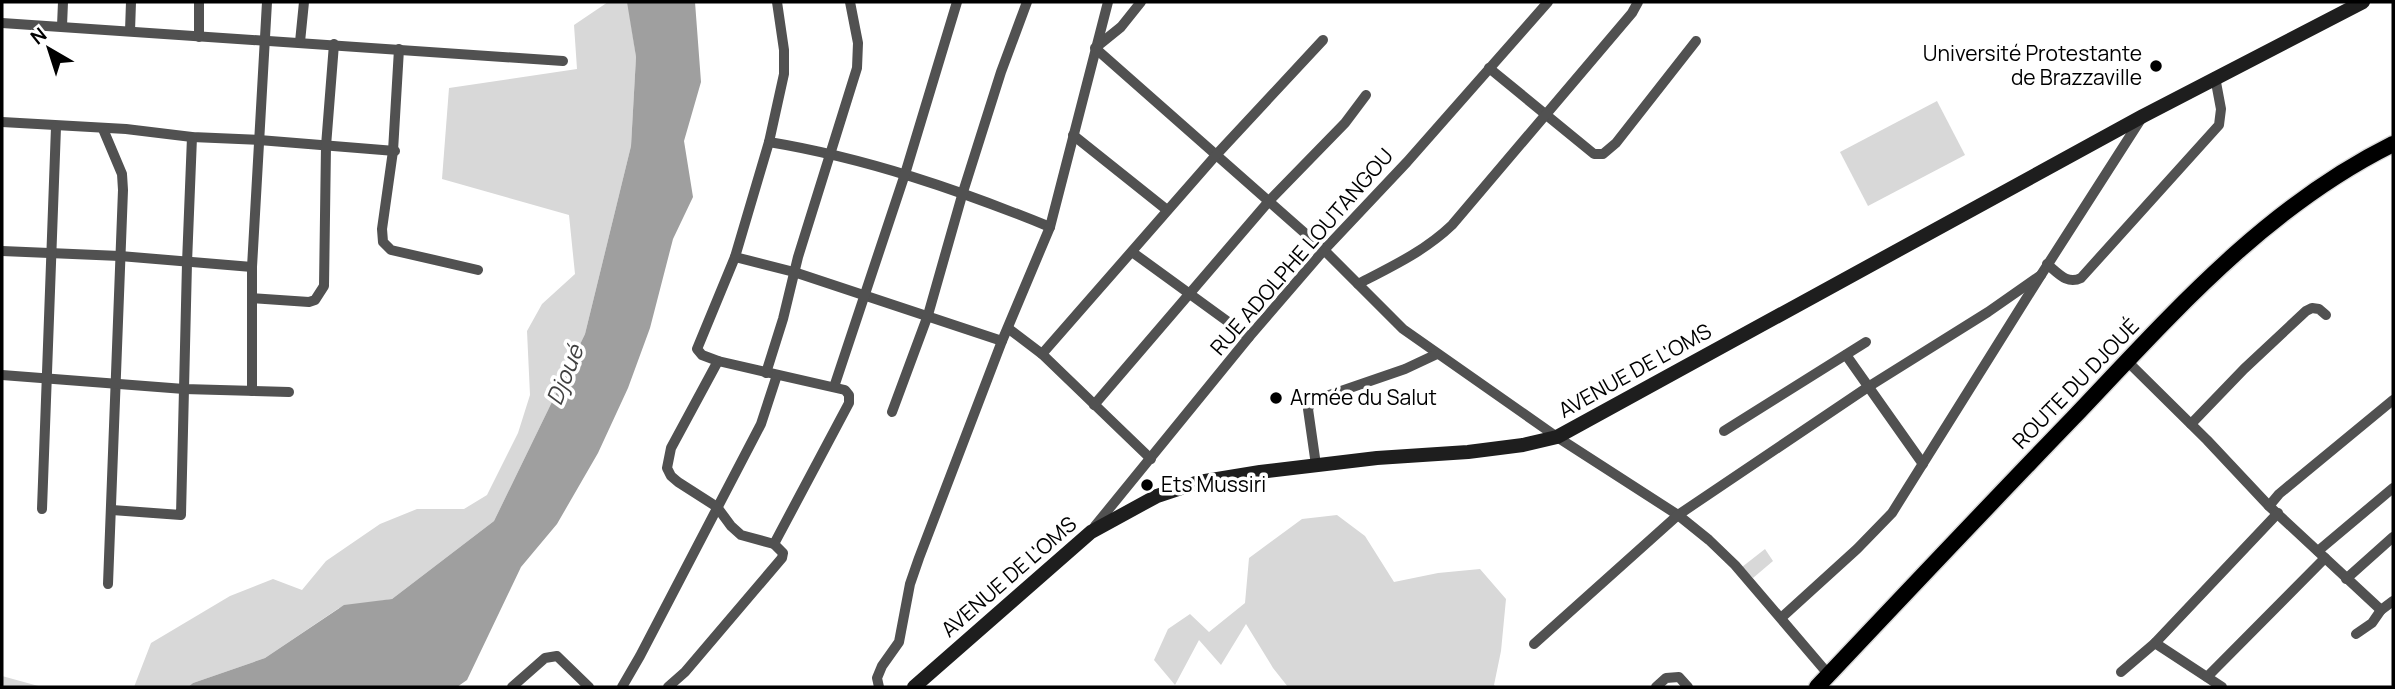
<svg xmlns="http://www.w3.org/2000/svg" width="2395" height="689" font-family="Manrope,sans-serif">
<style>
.green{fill:#d8d8d8}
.water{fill:#9f9f9f}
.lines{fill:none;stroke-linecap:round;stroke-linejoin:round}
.primary-casing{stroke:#dbdbdb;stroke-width:19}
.street{stroke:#515151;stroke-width:10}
.secondary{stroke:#1e1e1e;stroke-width:14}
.primary{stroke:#000;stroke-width:16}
.poi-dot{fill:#000;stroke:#fff;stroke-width:2.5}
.labels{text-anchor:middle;stroke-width:7;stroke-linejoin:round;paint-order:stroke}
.poi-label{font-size:21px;fill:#000;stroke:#fff;text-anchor:start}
.street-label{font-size:21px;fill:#000;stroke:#fff}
.water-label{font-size:23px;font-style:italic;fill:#404040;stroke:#fff}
</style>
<rect width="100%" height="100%" fill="#fff"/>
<g class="green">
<path d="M608,2L628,3L636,57L631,146L585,334L494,521L392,599L339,608L265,658L193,683L188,687H134L151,643L230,596L273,579L302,590L326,561L380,524L417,509H464L487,495L518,433L530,395L527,331L542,304L575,274L569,215L442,179L449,88L577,69L574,25Z"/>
<path d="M1937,101L1965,155L1868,206L1840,152Z"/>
<path d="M1337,515L1365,536L1394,582L1438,573L1480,569L1506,599L1501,651L1494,685L1496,687H1288L1273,668L1246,624L1221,665L1199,640L1175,685L1154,660L1168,629L1190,614L1209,632L1245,603L1249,558L1302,519Z"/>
<path d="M1765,549L1773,561L1753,578L1742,567Z"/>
<path d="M2,676L42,687H2Z"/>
</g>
<path class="water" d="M627,2H695L701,82L684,141L693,197L673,239L650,328L628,388L598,453L557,524L521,567L467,680L457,687H188L193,683L265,658L344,605L392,599L494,521L585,334L631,146L636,57Z"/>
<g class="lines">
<defs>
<path id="primary" d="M1817,687C1902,597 1987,507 2073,418C2171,315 2264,208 2393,144"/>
</defs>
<use href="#primary" class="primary-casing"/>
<g class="street">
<path d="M1141,2L1121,27L1095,48L1324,250L1403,329L1557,437L1678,515L1709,540L1735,565L1829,675"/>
<path d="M2,23L563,61"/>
<path d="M62,26L63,2"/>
<path d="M130,31L131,2"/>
<path d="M199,37V2"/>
<path d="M300,42L304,2"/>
<path d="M399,49L393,151L382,229L383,242L391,250L478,270"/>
<path d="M1489,68L1594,154H1603L1616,143L1696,41"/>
<path d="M2,122L126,129L192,137L259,140L395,151"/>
<path d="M103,129L122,174L123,190L108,584"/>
<path d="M1073,135L1167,210"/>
<path d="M769,142C866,158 959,190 1050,227"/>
<path d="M2,251L120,256L252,267"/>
<path d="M1132,252L1249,337"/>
<path d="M735,257L794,272L1002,341"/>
<path d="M2047,264C2058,273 2067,285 2081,278L2219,125L2221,109L2215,77"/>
<path d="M1358,284C1391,267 1425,251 1452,225L1632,13L1638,2"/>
<path d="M252,298L309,302L315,300L324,286L326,146L334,44"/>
<path d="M1009,329L1042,354L1151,459"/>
<path d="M1042,354L1217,154L1323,40"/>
<path d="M1846,355L1923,464"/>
<path d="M2127,361L2207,440L2269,506L2381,610"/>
<path d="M766,373L783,319L798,257L857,68L858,43L850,2"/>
<path d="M2,375L184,389L289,392"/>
<path d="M834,387L905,174L957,2"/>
<path d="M252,391V267L267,2"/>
<path d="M1094,405L1269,201L1345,123L1366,95"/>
<path d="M892,412L928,315L963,192L1001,72L1027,2"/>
<path d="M2191,424L2244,369L2306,311L2312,308L2319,309L2326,315"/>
<path d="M1724,431L1866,342"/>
<path d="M1316,465L1308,409L1312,401L1405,369L1437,354"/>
<path d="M2269,506L2279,494L2393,400"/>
<path d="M42,509L56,127"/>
<path d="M112,510L181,515L187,263L192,137"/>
<path d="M1095,526L1249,337L1324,250L1407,162L1548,2"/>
<path d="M774,544L849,403V395L845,390L718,361L702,355L697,349L735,257L769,142L784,74V50L777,2"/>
<path d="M2318,551L2393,488"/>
<path d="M2346,579L2393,537"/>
<path d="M1781,618L1857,549L1892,513L2041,275L2141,119"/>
<path d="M2356,634L2372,623L2381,610L2393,601"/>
<path d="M2155,643L2222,687"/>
<path d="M1534,644L1678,515L1868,387L1988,312L2041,275"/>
<path d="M2121,672L2155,643L2278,513"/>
<path d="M2207,677L2325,558"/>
<path d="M512,687L545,658L557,656L589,687"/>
<path d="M622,687L640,656L761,424L777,375"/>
<path d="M668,687L685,672L782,558L783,553L774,544L741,535L731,526L717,507L678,482L671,476L667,468L671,448L718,361"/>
<path d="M879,687L877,678L882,666L899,642L910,584L919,558L1002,341L1050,227L1108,2"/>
<path d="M1656,687L1666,678L1679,677L1688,687"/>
</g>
<path class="secondary" d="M914,687L1091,532L1157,496L1199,482L1260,472L1377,458L1468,452L1523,445L1557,437L2143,116L2363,2"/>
<use href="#primary" class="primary"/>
</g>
<g class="poi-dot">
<circle cx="2156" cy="66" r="7"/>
<circle cx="1276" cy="398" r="7"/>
<circle cx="1147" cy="485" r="7"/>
</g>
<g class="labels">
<g class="poi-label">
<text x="2142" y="61" text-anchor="end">Université Protestante<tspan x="2142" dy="24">de Brazzaville</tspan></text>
<text x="1290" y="405">Armée du Salut</text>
<text x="1161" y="492">Ets Mussiri</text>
</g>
<g class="street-label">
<text transform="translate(1302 252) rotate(-49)" y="7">RUE ADOLPHE LOUTANGOU</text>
<text transform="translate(1635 371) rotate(-29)" y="7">AVENUE DE L'OMS</text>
<text transform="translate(2076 384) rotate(-46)" y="7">ROUTE DU DJOUÉ</text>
<text transform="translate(1009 577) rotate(-41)" y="7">AVENUE DE L'OMS</text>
</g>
<g class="water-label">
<text transform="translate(565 375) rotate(-68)" y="8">Djoué</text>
</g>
</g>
<rect width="2395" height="689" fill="none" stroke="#000000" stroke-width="7"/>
<g transform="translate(49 49) rotate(321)" stroke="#ffffff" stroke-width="5" paint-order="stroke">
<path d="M0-5L12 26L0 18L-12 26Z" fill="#000000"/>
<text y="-10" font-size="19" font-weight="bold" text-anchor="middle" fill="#000000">N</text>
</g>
</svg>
